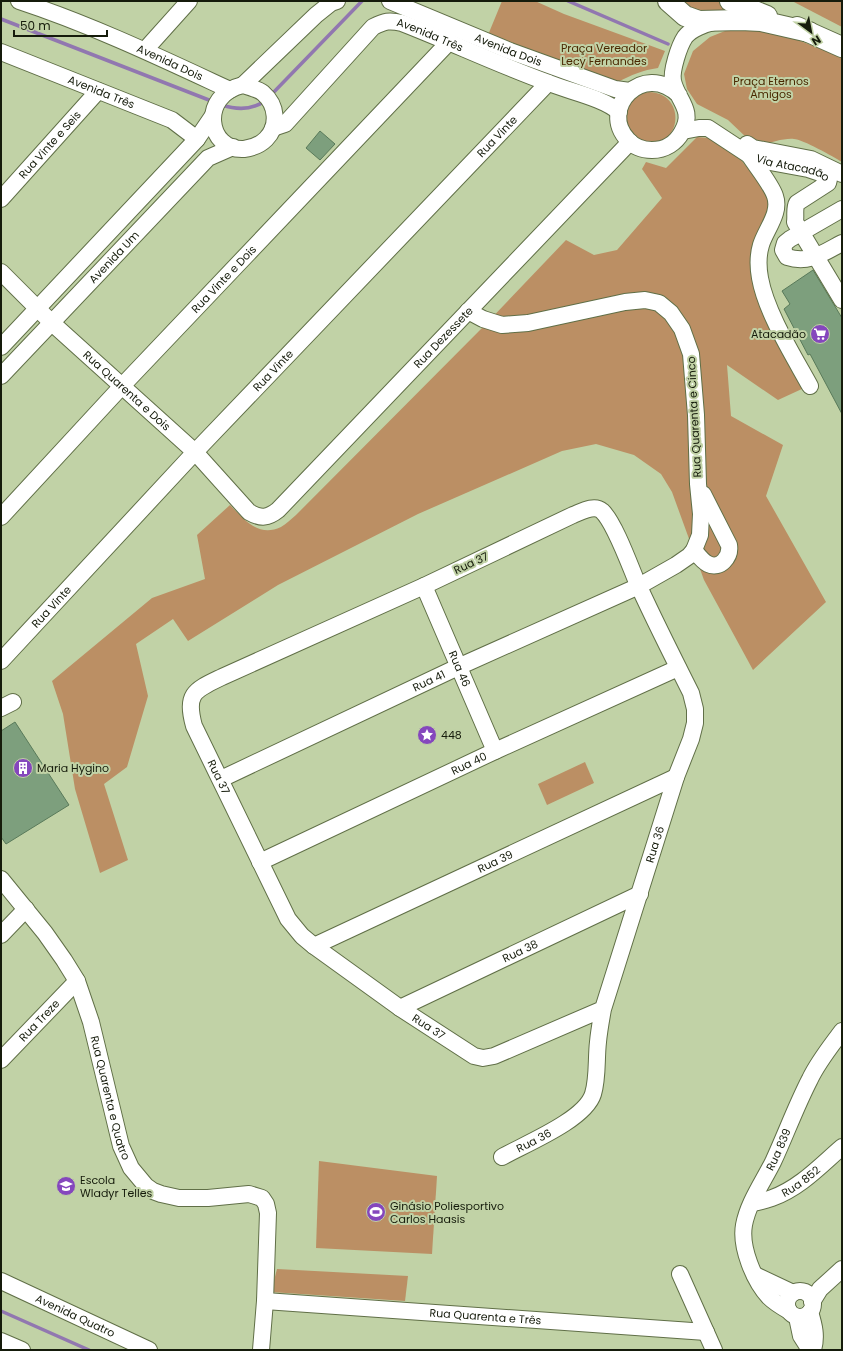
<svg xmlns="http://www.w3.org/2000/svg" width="843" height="1351" font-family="Poppins,sans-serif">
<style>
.green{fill:#bb8f64}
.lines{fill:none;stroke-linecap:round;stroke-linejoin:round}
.stream{stroke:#9177b0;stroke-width:3.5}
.building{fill:#7d9f7d;stroke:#597a5a}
.minor-casing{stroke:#606f47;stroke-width:18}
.major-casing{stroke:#606f47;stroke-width:22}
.minor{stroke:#fff;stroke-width:16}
.major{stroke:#fff;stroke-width:20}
.labels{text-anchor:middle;stroke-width:4;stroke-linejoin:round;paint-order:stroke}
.street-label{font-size:11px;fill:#151b0b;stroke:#c1d2a6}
.park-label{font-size:11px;fill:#492800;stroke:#c1d2a6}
.poi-label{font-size:11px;fill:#151b0b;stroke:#c1d2a6;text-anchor:start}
</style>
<rect width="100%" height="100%" fill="#c1d2a6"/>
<g class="green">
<path d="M502,1H535L564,14L665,51L658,68C643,70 631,75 618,82L488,35Z"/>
<path d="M676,1H719L754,15L701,16Z"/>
<path d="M792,1H842V27Z"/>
<path d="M740,25L790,37L842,57V162C834,157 802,139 794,139C783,138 770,143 760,146L748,139L728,120L697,104L687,89L684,74L693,51L710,37Z"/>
<path d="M649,92C684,93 683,140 654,143C649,143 642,141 636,140L625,125L626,107L638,94Z"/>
<path d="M697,137L709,138L741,160L769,194V205L765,220L754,242L752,270L804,388L778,400L727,365L731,416L783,445L766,496L826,602L753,670L704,580L672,492L661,474L634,455L596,444L562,451L418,514L278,585L188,641L173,619L136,644L148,696L127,767L104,784L128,860L100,873L75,789L63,714L52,681L152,598L205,579L197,535L230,505C244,519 258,538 281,527C286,524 291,519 296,515L483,327L566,240L594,255L617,250L662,198L642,169L646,162L666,168Z"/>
<path d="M585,762L594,783L547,805L538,784Z"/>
<path d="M319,1161L437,1176L432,1254L316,1248Z"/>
<path d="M277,1269L408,1276L405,1301L271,1292Z"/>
</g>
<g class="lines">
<g class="stream">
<path d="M568,1L668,44"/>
<path d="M1,19L214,102"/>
<path d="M271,95L362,1"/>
<path d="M222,105C237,110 252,110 265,101"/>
<path d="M1,1311L89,1350"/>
</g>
</g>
<g class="building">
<path d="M320,131L335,144L320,160L306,148Z"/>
<path d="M813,270L842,318V414L810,354L808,355L784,309L790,304L782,291Z"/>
<path d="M15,722L69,805L6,844L1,837V731Z"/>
</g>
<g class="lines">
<defs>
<g id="minor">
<path id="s1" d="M19,1C92,25 161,58 230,90"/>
<path id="s2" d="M390,1L510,51L615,89L630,91"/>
<path d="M145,50L189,1"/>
<path id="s3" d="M1,52L172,120L197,139"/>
<path d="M243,85C249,87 258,89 263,93C277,105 279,126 266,139C260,145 252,148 244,149C207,151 199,95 243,85Z"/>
<path d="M243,85L316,15L331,3L337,1"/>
<path d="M679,95C643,60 598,109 628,140C634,147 643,150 652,150C665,150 676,143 682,132C695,110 677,100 673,81C671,71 679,46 685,37C691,29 705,24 714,22"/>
<path id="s4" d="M273,128L285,124L373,27C385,21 389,20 402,23C451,42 499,65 549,83C568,91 604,98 619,112"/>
<path id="s5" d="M683,131L699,128H708L749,155L770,162L808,169L820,173L829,179L828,183L797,203C794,208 796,216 795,222L842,300"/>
<path d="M747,144L753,148L811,159L842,174"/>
<path d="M749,155C756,166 771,184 775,196C781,213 766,229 761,245C758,255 758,267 760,278C766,312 793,355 810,386"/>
<path id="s6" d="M1,199L98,91"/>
<path d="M842,209L790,239L785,243L783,250L787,257C809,264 823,253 842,243"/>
<path id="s7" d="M1,272L52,323L195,452L249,512C261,519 268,518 278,510L630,142"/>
<path d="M1,347L197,139L212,117"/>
<path id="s8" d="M1,376L208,158L233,147"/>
<path id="s9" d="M1,517L122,386L449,42"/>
<path d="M694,550C698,555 702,561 708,564C720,570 731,557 729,545L703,494"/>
<path id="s10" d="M424,586L495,751"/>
<path id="s11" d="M1,661L195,452L548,83"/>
<path d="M1,708L13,702"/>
<path id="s12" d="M221,779L458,667L639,586L676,565L689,556L694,550L700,535L701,514L698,484L696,415L691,354L682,329L671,313L659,303L645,300L625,302L528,323L502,325L483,319L468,311"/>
<path id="s13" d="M260,862L495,751L678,668"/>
<path id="s14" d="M1,879L45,933L64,960L77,981L91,1022L121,1146L131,1168L146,1186L153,1191L161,1194L179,1198H208L249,1194L262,1198L266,1204L268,1213L265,1301L261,1350"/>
<path d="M1,935L26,909"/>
<path id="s15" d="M314,946L676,777"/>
<path id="s16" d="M400,1008L640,894"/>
<path id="s17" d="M1,1060L77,981"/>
<path id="s18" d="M502,1157C525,1144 585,1120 593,1094C598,1078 596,1059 598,1042C599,1031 601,1020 603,1009L676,777L691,739L695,723V709L691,693C672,655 653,618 636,580C629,563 614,522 602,511C594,504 581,512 573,515L424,586L222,677C195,690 185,693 194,726L288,919L302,936L314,946L400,1008L474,1056L483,1058L494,1056L603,1009"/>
<path id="s19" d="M752,1203C758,1202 766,1200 772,1198C800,1188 821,1165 842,1147"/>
<path d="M680,1274L714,1350"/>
<path d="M755,1275L793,1293"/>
<path id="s20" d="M1,1281L149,1350"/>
<circle cx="800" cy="1304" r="13"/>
<path id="s21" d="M265,1301L706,1332"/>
<path d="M812,1302L820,1289L842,1269"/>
<path id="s22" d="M789,1311C782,1307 775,1303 769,1297C754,1281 740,1247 744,1225C748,1203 763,1182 773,1162C786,1134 796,1106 810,1079C818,1062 831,1046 842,1031"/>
<path d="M810,1312C814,1325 817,1336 813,1350"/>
<path d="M797,1317L801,1336L810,1350"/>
<path d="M1,1341L22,1350"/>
</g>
<g id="major">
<path d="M668,1L685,16L699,21L741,20L761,21L809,32"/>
<path d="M730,1L767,16"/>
<path d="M797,27L842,47"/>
</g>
</defs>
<use href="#minor" class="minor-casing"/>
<use href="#major" class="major-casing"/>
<use href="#minor" class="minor"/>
<use href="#major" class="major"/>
</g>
<defs>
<symbol id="supermarket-disc" viewBox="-11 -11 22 22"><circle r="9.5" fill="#8547bd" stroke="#c1d2a6"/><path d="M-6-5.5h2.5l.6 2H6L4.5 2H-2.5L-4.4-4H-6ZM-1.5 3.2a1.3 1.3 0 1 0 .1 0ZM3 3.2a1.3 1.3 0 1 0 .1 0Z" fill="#fff"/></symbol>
<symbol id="sight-disc" viewBox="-11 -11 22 22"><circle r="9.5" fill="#8547bd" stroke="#c1d2a6"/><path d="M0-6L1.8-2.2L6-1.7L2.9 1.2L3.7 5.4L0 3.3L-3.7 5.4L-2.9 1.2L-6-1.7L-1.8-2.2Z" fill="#fff"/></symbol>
<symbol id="building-disc" viewBox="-11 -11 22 22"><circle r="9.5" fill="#8547bd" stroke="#c1d2a6"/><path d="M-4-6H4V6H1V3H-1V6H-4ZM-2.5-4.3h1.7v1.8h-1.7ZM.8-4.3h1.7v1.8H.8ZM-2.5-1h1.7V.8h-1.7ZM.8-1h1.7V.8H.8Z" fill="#fff"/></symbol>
<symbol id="school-disc" viewBox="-11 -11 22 22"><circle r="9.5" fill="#8547bd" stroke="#c1d2a6"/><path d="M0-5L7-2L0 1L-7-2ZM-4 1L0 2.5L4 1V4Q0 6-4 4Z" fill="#fff"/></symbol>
<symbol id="stadium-disc" viewBox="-11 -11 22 22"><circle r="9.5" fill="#8547bd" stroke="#c1d2a6"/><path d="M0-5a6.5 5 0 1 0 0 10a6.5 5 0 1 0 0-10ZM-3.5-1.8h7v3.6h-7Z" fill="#fff"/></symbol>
</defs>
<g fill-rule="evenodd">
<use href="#supermarket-disc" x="809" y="323" width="22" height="22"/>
<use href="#sight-disc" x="416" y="724" width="22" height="22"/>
<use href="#building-disc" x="12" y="757" width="22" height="22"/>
<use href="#school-disc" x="55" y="1175" width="22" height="22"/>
<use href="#stadium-disc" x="365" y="1201" width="22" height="22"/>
</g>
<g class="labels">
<g class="street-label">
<text dy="4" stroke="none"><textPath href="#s4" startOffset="204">Avenida Três</textPath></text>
<text dy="4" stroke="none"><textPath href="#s2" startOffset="128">Avenida Dois</textPath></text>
<text dy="4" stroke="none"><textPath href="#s1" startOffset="163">Avenida Dois</textPath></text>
<text dy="4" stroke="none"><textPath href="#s3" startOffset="108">Avenida Três</textPath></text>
<text dy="4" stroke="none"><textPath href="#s11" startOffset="722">Rua Vinte</textPath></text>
<text dy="4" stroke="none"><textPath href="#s6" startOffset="73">Rua Vinte e Seis</textPath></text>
<text dy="4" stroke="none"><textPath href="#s5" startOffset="120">Via Atacadão</textPath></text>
<text dy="4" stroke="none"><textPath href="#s8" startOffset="164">Avenida Um</textPath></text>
<text dy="4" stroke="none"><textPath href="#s9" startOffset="326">Rua Vinte e Dois</textPath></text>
<text dy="4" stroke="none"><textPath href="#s7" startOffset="616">Rua Dezessete</textPath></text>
<text dy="4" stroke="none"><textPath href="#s11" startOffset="398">Rua Vinte</textPath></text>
<text dy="4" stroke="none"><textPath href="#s7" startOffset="173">Rua Quarenta e Dois</textPath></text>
<text transform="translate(694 417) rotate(-93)" y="4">Rua Quarenta e Cinco</text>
<text transform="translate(471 563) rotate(-25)" y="4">Rua 37</text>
<text dy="4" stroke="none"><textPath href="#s11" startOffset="74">Rua Vinte</textPath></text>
<text dy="4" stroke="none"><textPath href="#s10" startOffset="90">Rua 46</textPath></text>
<text dy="4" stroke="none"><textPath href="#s12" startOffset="230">Rua 41</textPath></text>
<text dy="4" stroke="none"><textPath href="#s13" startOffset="231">Rua 40</textPath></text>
<text dy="4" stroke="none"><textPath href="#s18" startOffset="1272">Rua 37</textPath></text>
<text dy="4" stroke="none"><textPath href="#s18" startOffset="371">Rua 36</textPath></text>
<text dy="4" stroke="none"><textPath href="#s15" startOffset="200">Rua 39</textPath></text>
<text dy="4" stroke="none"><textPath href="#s16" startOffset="133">Rua 38</textPath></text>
<text dy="4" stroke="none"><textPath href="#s17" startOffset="55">Rua Treze</textPath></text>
<text dy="4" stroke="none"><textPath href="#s18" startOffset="1608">Rua 37</textPath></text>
<text dy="4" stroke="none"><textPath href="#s14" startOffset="249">Rua Quarenta e Quatro</textPath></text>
<text dy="4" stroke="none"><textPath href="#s18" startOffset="36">Rua 36</textPath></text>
<text dy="4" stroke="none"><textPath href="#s22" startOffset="186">Rua 839</textPath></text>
<text dy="4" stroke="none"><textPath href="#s19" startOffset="54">Rua 852</textPath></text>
<text dy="4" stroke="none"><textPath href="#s20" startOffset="82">Avenida Quatro</textPath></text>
<text dy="4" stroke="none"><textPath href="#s21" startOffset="221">Rua Quarenta e Três</textPath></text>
</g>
<g class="park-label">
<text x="604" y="52">Praça Vereador<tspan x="604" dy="13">Lecy Fernandes</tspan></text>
<text x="771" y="85">Praça Eternos<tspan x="771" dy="13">Amigos</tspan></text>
</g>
<g class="poi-label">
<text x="806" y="338" text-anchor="end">Atacadão</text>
<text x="441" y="739">448</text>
<text x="37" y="772">Maria Hygino</text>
<text x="80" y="1184">Escola<tspan x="80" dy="13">Wladyr Telles</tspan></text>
<text x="390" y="1210">Ginásio Poliesportivo<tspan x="390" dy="13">Carlos Haasis</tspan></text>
</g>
</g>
<rect width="843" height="1351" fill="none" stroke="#151b0b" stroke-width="4"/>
<g transform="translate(811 32) rotate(148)" stroke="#c1d2a6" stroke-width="3" paint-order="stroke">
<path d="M0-3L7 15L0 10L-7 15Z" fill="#151b0b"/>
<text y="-6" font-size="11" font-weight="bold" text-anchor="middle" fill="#151b0b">N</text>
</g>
<path d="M14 30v6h93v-6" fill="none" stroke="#151b0b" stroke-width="2"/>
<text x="20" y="30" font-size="12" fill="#151b0b" stroke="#c1d2a6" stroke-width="3" paint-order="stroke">50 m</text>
</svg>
